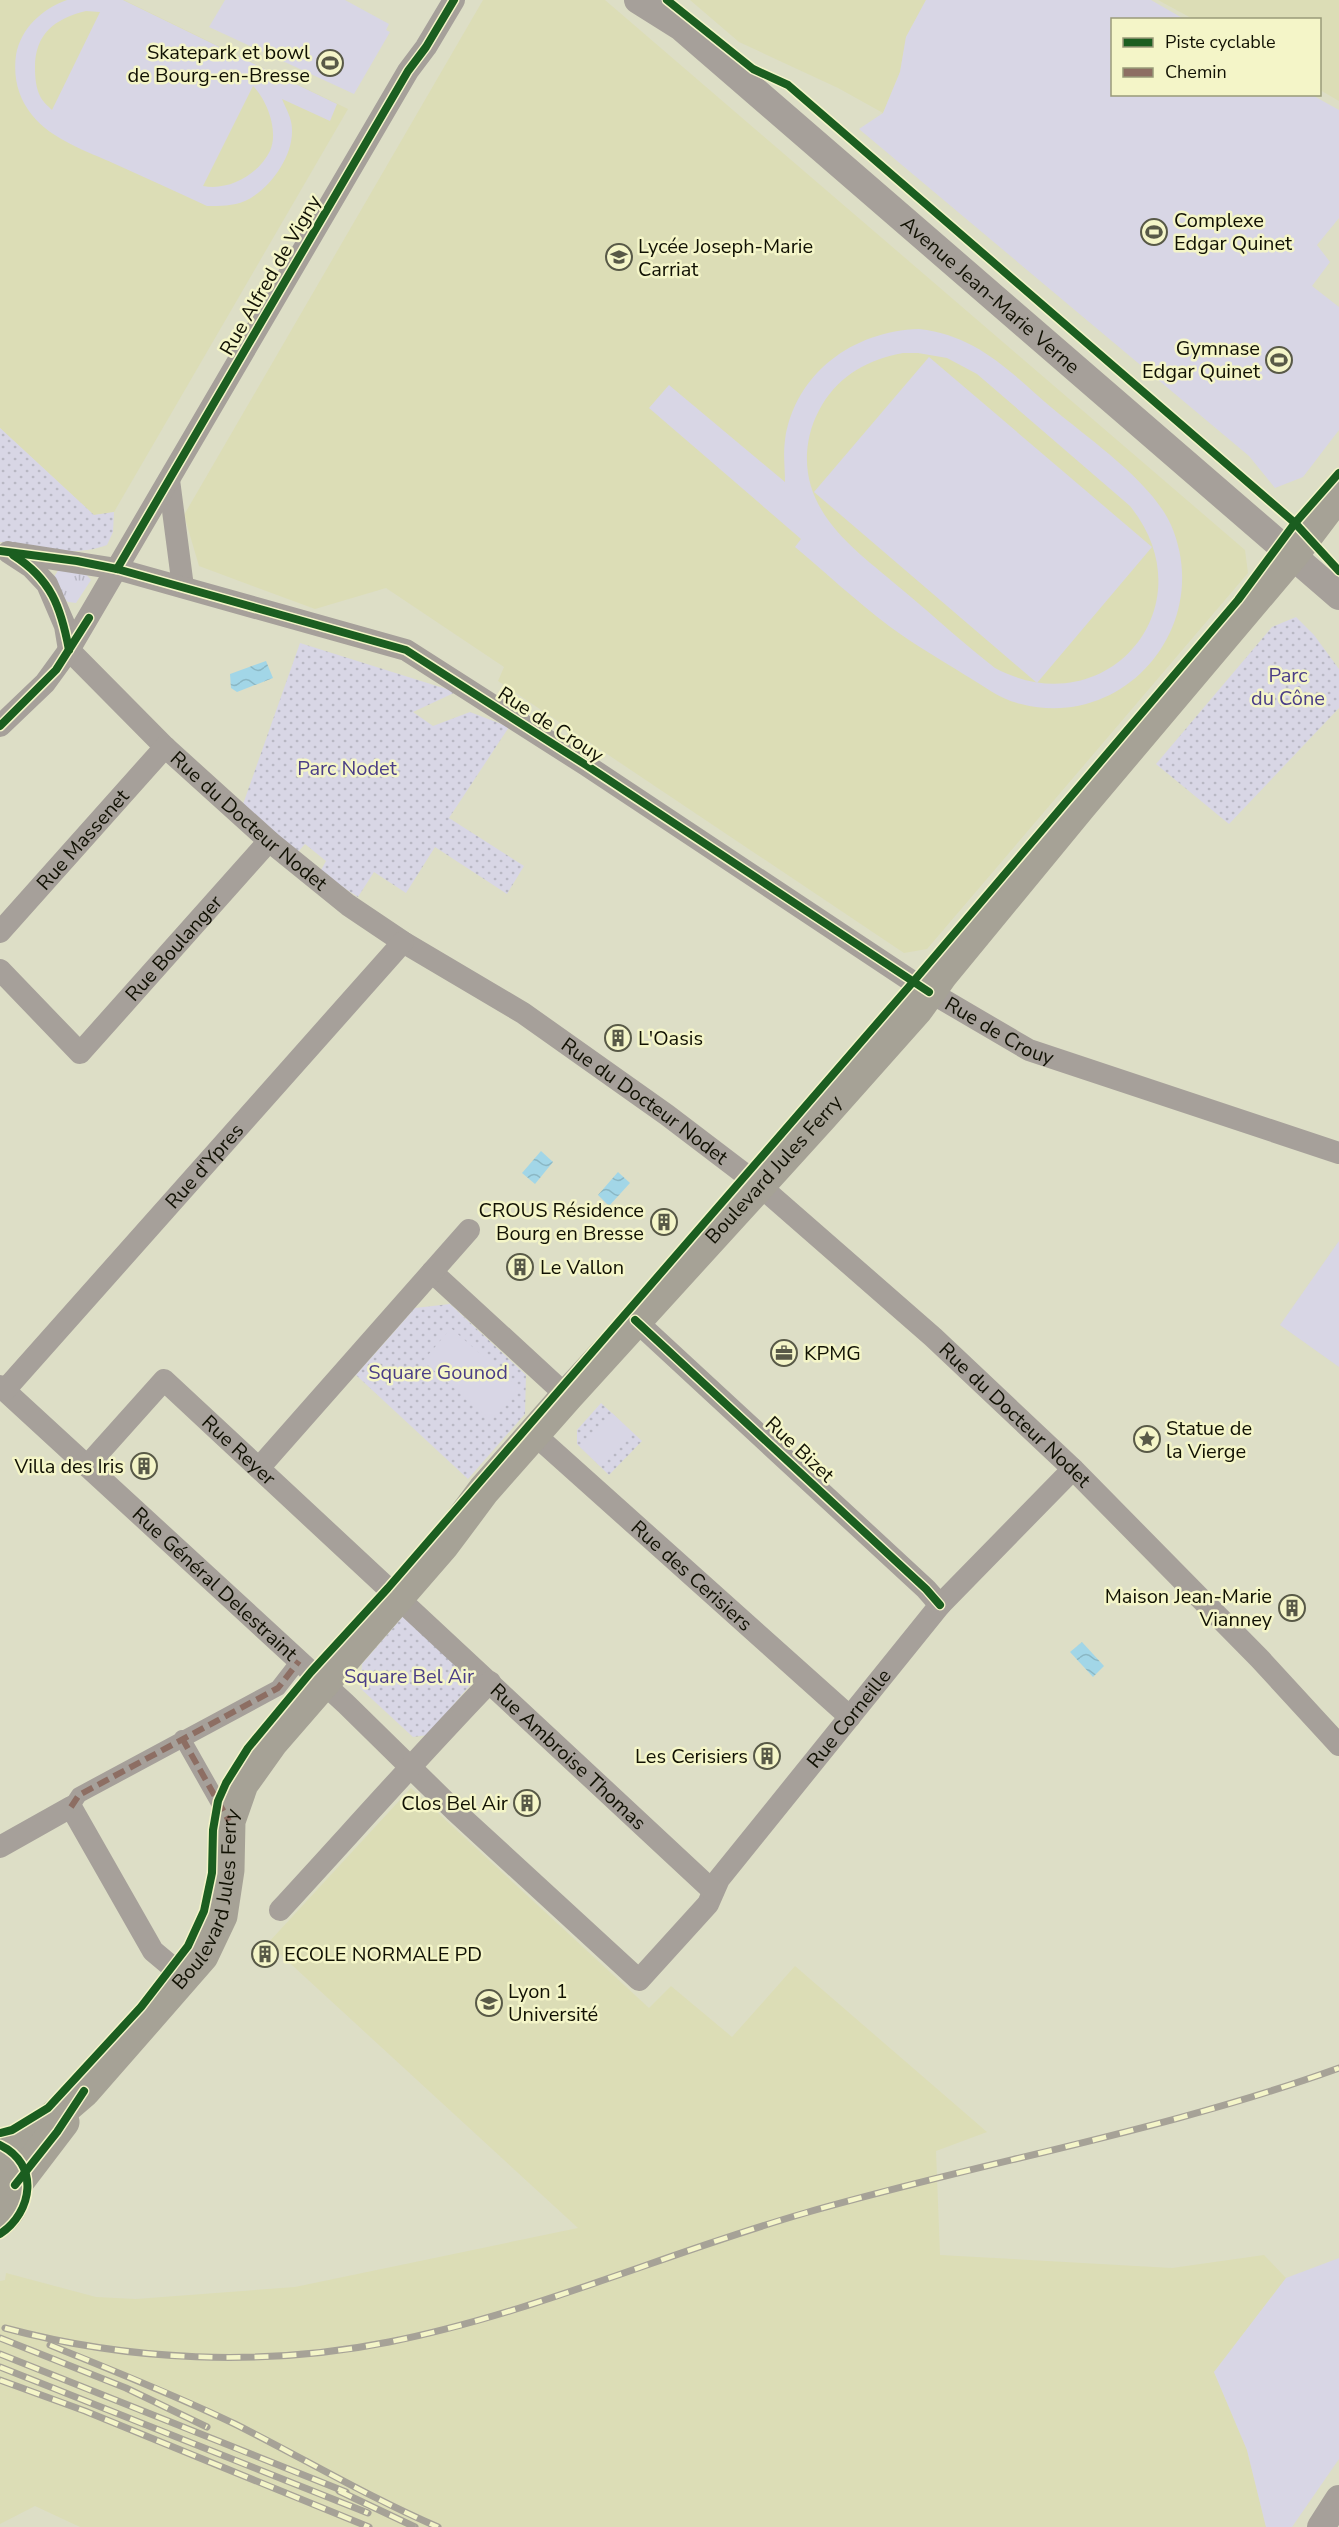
<svg xmlns="http://www.w3.org/2000/svg" width="1339" height="2527" font-family="'Nunito Sans',sans-serif">
<style>
.built{fill:#dcddb6}
.grass{fill:url(#grass-tufts)}
.park{fill:url(#park-dots)}
.garden{fill:#d8d6e5;fill-rule:evenodd}
.water{fill:url(#water-waves)}
.lines{fill:none;stroke-linecap:round;stroke-linejoin:round}
.pedestrian{stroke:#a6a09a;stroke-width:16}
.minor{stroke:#a6a09a;stroke-width:22}
.tertiary{stroke:#a6a09a;stroke-width:28}
.primary{stroke:#a6a296;stroke-width:33}
.rail-casing{stroke:#a6a297;stroke-width:7}
.rail{stroke:#f4f5c8;stroke-width:4.5;stroke-dasharray:14;stroke-linecap:butt}
.quiet{stroke:#8d6e63;stroke-width:6;stroke-dasharray:12 6;stroke-linecap:butt}
.cycleway-casing{stroke:#f4f5c8;stroke-width:11}
.cycleway{stroke:#1b5e20;stroke-width:8}
.labels{text-anchor:middle;stroke-width:5;stroke-linejoin:round;paint-order:stroke}
.poi-label{font-size:20px;fill:#111103;stroke:#f4f5c8;text-anchor:start}
.street-label{font-size:20px;fill:#111103;stroke:#f4f5c8}
.park-label{font-size:20px;fill:#4a3d87;stroke:#f4f5c8}
</style>
<defs>
<pattern id="grass-tufts" width="24" height="20" patternUnits="userSpaceOnUse" patternTransform="scale(1.5)"><rect width="24" height="20" fill="#d8d6e5"/><path d="M3 7l-1-3M5 7V3M7 7l1-3M15 17l-1-3M17 17v-4M19 17l1-3" fill="none" stroke="#b8b7c3"/></pattern>
<pattern id="park-dots" width="8" height="8" patternUnits="userSpaceOnUse" patternTransform="scale(1.5)"><rect width="8" height="8" fill="#d8d6e5"/><path d="M2 2h.1M6 6h.1" fill="none" stroke="#b8b7c3" stroke-width="1.8" stroke-linecap="round"/></pattern>
<pattern id="water-waves" width="16" height="10" patternUnits="userSpaceOnUse" patternTransform="scale(1.5)"><rect width="16" height="10" fill="#a2d6e7"/><path d="M0 5q4-4 8 0t8 0" fill="none" stroke="#8ab7c4"/></pattern>
</defs>
<rect width="100%" height="100%" fill="#dddec6"/>
<g class="built">
<path d="M0,0H124L348,109L114,512L94,515L0,428Z"/>
<path d="M483,0H605L1245,550L1248,573L927,949L904,953L498,681L504,667L386,588L315,609L199,566L184,515Z"/>
<path d="M690,0H926L906,37L900,72L883,113L838,88L739,42Z"/>
<path d="M1158,0H1339V101L1320,90V20L1193,19Z"/>
<path d="M411,1788L649,2008L671,1986L732,2037L795,1966L987,2132L936,2151L940,2255L1172,2268L1264,2255L1286,2278L1214,2372L1247,2450L1266,2527H80L35,2506L0,2524V2281L5,2280L6,2273L96,2297L136,2299L295,2287L578,2228L268,1943Z"/>
</g>
<path class="grass" d="M59,569L85,573L91,580L76,603L68,602L61,595L54,577Z"/>
<g class="park">
<path d="M0,428L94,515L114,512L113,532L107,545C73,558 35,547 0,542Z"/>
<path d="M1296,617L1314,635L1339,669V708L1229,824L1156,764L1272,627Z"/>
<path d="M300,643L456,692L413,712L433,726L470,712L509,727L449,818L524,866L507,894L435,847L406,893L374,872L358,897L320,872L326,861L305,844L297,853L242,807Z"/>
<path d="M450,1304L526,1375L525,1414L468,1479L356,1375L415,1308Z"/>
<path d="M601,1403L642,1441L609,1475L577,1444V1430Z"/>
<path d="M405,1614L472,1676L470,1685L428,1735L413,1737L360,1688L362,1664Z"/>
</g>
<g class="garden">
<path d="M67,0H123L337,104L330,121L282,99C286,109 292,118 292,130C293,157 269,190 245,201C233,206 220,206 207,206C177,192 146,178 115,164C87,151 52,140 32,115C18,98 13,77 16,55C21,28 42,9 67,0ZM86,11L100,12L52,110C48,106 42,101 40,96C36,88 35,77 35,68C35,34 54,19 86,11ZM253,86C267,100 279,131 270,151C258,175 229,191 203,186Z"/>
<path d="M225,0H345L389,24L386,30L390,32L354,94L209,27Z"/>
<path d="M926,0H1151L1184,19L1112,20V94L1312,95L1339,110V218L1317,245L1330,262L1312,286L1339,307V430L1303,477L1275,488L1249,456L859,129L883,113L900,72L906,37Z"/>
<path d="M919,329C978,336 1009,371 1052,408C1089,439 1152,482 1171,525C1214,624 1126,731 1021,704C999,699 984,686 965,675C940,659 913,644 889,626C856,601 826,573 795,547L801,539L649,408L669,385L785,482C785,468 783,454 785,440C795,373 853,331 919,329ZM903,353H918L947,358L977,374L1130,506C1210,605 1107,728 995,668C964,644 935,617 905,592C861,554 804,518 807,453C808,436 813,420 822,405C840,375 869,359 903,353Z"/>
<path d="M929,357L1152,547L1037,683L814,492Z"/>
<path d="M1339,1241V1367L1280,1325Z"/>
<path d="M451,1328L519,1388L491,1420L423,1361Z"/>
<path d="M612,1413L632,1432L600,1466L580,1447Z"/>
<path d="M1339,2258V2459L1292,2527H1266L1247,2450L1214,2372L1286,2278Z"/>
</g>
<g class="water">
<path d="M266,661L273,678L237,692L231,688L230,674Z"/>
<path d="M541,1151L553,1162L535,1184L522,1173Z"/>
<path d="M618,1172L630,1183L609,1206L598,1195Z"/>
<path d="M1082,1642L1104,1666L1093,1677L1070,1652Z"/>
</g>
<g class="lines">
<g class="pedestrian">
<path d="M182,1738L229,1821"/>
<path d="M71,1807L79,1795L278,1688L299,1661"/>
</g>
<g class="minor">
<path d="M169,480L183,587"/>
<path id="s1" d="M8,552L31,567L47,584L65,626L69,650L165,747L269,841L348,905L403,942L523,1013L667,1115L759,1185L933,1337L1073,1469L1260,1659L1339,1745"/>
<path id="s2" d="M14,553L117,569L406,650L586,765L913,982L1029,1050L1339,1153"/>
<path d="M0,726L45,683L69,650L408,71L426,47L454,0"/>
<path id="s3" d="M0,932L165,747"/>
<path id="s4" d="M0,970L80,1053L269,841"/>
<path d="M432,1272L567,1396"/>
<path d="M635,1320L926,1589L940,1605"/>
<path id="s5" d="M0,1386L346,1704L455,1811L639,1980L708,1904L719,1879L940,1605L1073,1469"/>
<path id="s6" d="M5,1390L403,942"/>
<path id="s7" d="M534,1434L850,1717"/>
<path id="s8" d="M87,1466L164,1380L713,1891"/>
<path d="M259,1468L469,1230"/>
<path d="M0,1847L71,1807L153,1951L184,1977"/>
<path d="M280,1910C350,1834 418,1757 490,1682"/>
</g>
<g class="tertiary">
<path id="s9" d="M638,0L681,27L1339,596"/>
<path d="M1321,2527L1339,2499"/>
</g>
<g class="primary">
<path id="s10" d="M0,2148L20,2141L48,2122L84,2091L202,1956L221,1916L228,1870L229,1821L242,1784L272,1742L443,1545L484,1490L567,1396L822,1116L917,1009L942,974L1081,805L1292,555L1339,493"/>
<path d="M15,2185L63,2122"/>
<path d="M0,2220C17,2205 19,2185 8,2165"/>
</g>
<defs>
<g id="rail">
<path d="M5,2328C128,2361 263,2367 389,2342C531,2314 666,2253 805,2213C982,2162 1165,2131 1339,2068"/>
<path d="M0,2338L126,2388L207,2427"/>
<path d="M50,2345C112,2370 175,2395 235,2424C303,2458 368,2497 438,2527"/>
<path d="M0,2354L346,2492"/>
<path d="M0,2367L368,2513"/>
<path d="M0,2380L85,2411L369,2527"/>
<path d="M339,2491L415,2527"/>
</g>
</defs>
<use href="#rail" class="rail-casing"/>
<use href="#rail" class="rail"/>
<g class="quiet">
<path d="M182,1738L229,1821"/>
<path d="M71,1807L79,1795L278,1688L299,1661"/>
</g>
<defs>
<g id="cycleway">
<path d="M667,0L753,69L788,85L1295,523L1339,571"/>
<path d="M0,551L77,561L117,569L406,650L586,765L929,992"/>
<path d="M13,555C51,579 61,607 69,650"/>
<path d="M117,569L408,71L426,47L454,0"/>
<path d="M0,726L56,670L89,618"/>
<path d="M635,1320L926,1589L940,1605"/>
<path d="M0,2133L12,2130L48,2108L141,2007L188,1946L204,1911L212,1873L213,1830L218,1801L226,1783L248,1748L311,1672L388,1588L913,982L1238,600L1295,523L1339,473"/>
<path d="M0,2145C40,2164 33,2212 0,2234"/>
<path d="M15,2185L57,2132L84,2091"/>
</g>
</defs>
<use href="#cycleway" class="cycleway-casing"/>
<use href="#cycleway" class="cycleway"/>
</g>
<defs>
<symbol id="stadium-ring" viewBox="-11 -11 22 22"><circle r="9.5" fill="#f4f5c8" stroke="#585947" stroke-width="1.5"/><path d="M0-5a6.5 5 0 1 0 0 10a6.5 5 0 1 0 0-10ZM-3.5-1.8h7v3.6h-7Z" fill="#585947"/></symbol>
<symbol id="school-ring" viewBox="-11 -11 22 22"><circle r="9.5" fill="#f4f5c8" stroke="#585947" stroke-width="1.5"/><path d="M0-5L7-2L0 1L-7-2ZM-4 1L0 2.5L4 1V4Q0 6-4 4Z" fill="#585947"/></symbol>
<symbol id="building-ring" viewBox="-11 -11 22 22"><circle r="9.5" fill="#f4f5c8" stroke="#585947" stroke-width="1.5"/><path d="M-4-6H4V6H1V3H-1V6H-4ZM-2.5-4.3h1.7v1.8h-1.7ZM.8-4.3h1.7v1.8H.8ZM-2.5-1h1.7V.8h-1.7ZM.8-1h1.7V.8H.8Z" fill="#585947"/></symbol>
<symbol id="office-ring" viewBox="-11 -11 22 22"><circle r="9.5" fill="#f4f5c8" stroke="#585947" stroke-width="1.5"/><path d="M-6-3h4V-5.5h4V-3h4V5H-6ZM-1-4.5V-3h2v-1.5ZM-6 0V1H6V0Z" fill="#585947"/></symbol>
<symbol id="sight-ring" viewBox="-11 -11 22 22"><circle r="9.5" fill="#f4f5c8" stroke="#585947" stroke-width="1.5"/><path d="M0-6L1.8-2.2L6-1.7L2.9 1.2L3.7 5.4L0 3.3L-3.7 5.4L-2.9 1.2L-6-1.7L-1.8-2.2Z" fill="#585947"/></symbol>
<symbol id="university-ring" viewBox="-11 -11 22 22"><circle r="9.5" fill="#f4f5c8" stroke="#585947" stroke-width="1.5"/><path d="M0-5L7-2L0 1L-7-2ZM-4 1L0 2.5L4 1V4Q0 6-4 4Z" fill="#585947"/></symbol>
</defs>
<g fill-rule="evenodd">
<use href="#stadium-ring" x="315" y="48" width="30" height="30"/>
<use href="#stadium-ring" x="1139" y="217" width="30" height="30"/>
<use href="#school-ring" x="604" y="242" width="30" height="30"/>
<use href="#stadium-ring" x="1264" y="345" width="30" height="30"/>
<use href="#building-ring" x="603" y="1023" width="30" height="30"/>
<use href="#building-ring" x="649" y="1207" width="30" height="30"/>
<use href="#building-ring" x="505" y="1252" width="30" height="30"/>
<use href="#office-ring" x="769" y="1338" width="30" height="30"/>
<use href="#sight-ring" x="1132" y="1424" width="30" height="30"/>
<use href="#building-ring" x="129" y="1451" width="30" height="30"/>
<use href="#building-ring" x="1277" y="1593" width="30" height="30"/>
<use href="#building-ring" x="752" y="1741" width="30" height="30"/>
<use href="#building-ring" x="512" y="1788" width="30" height="30"/>
<use href="#building-ring" x="250" y="1939" width="30" height="30"/>
<use href="#university-ring" x="474" y="1988" width="30" height="30"/>
</g>
<g class="labels">
<g class="poi-label">
<text x="310" y="59" text-anchor="end">Skatepark et bowl<tspan x="310" dy="23">de Bourg-en-Bresse</tspan></text>
<text x="1174" y="227">Complexe<tspan x="1174" dy="23">Edgar Quinet</tspan></text>
<text x="638" y="253">Lycée Joseph-Marie<tspan x="638" dy="23">Carriat</tspan></text>
<text x="1260" y="355" text-anchor="end">Gymnase<tspan x="1260" dy="23">Edgar Quinet</tspan></text>
<text x="638" y="1045">L'Oasis</text>
<text x="644" y="1217" text-anchor="end">CROUS Résidence<tspan x="644" dy="23">Bourg en Bresse</tspan></text>
<text x="540" y="1274">Le Vallon</text>
<text x="804" y="1360">KPMG</text>
<text x="1166" y="1435">Statue de<tspan x="1166" dy="23">la Vierge</tspan></text>
<text x="124" y="1473" text-anchor="end">Villa des Iris</text>
<text x="1272" y="1603" text-anchor="end">Maison Jean-Marie<tspan x="1272" dy="23">Vianney</tspan></text>
<text x="748" y="1763" text-anchor="end">Les Cerisiers</text>
<text x="508" y="1810" text-anchor="end">Clos Bel Air</text>
<text x="284" y="1961">ECOLE NORMALE PD</text>
<text x="508" y="1998">Lyon 1<tspan x="508" dy="23">Université</tspan></text>
</g>
<g class="street-label">
<text transform="translate(270 275) rotate(-60)" y="7">Rue Alfred de Vigny</text>
<text dy="7" stroke="none"><textPath href="#s9" startOffset="460">Avenue Jean-Marie Verne</textPath></text>
<text transform="translate(551 724) rotate(33)" y="7">Rue de Crouy</text>
<text dy="7" stroke="none"><textPath href="#s1" startOffset="369">Rue du Docteur Nodet</textPath></text>
<text dy="7" stroke="none"><textPath href="#s3" startOffset="124">Rue Massenet</textPath></text>
<text dy="7" stroke="none"><textPath href="#s4" startOffset="256">Rue Boulanger</textPath></text>
<text dy="7" stroke="none"><textPath href="#s2" startOffset="1110">Rue de Crouy</textPath></text>
<text dy="7" stroke="none"><textPath href="#s1" startOffset="855">Rue du Docteur Nodet</textPath></text>
<text dy="7" stroke="none"><textPath href="#s6" startOffset="300">Rue d'Ypres</textPath></text>
<text dy="7" stroke="none"><textPath href="#s10" startOffset="1274">Boulevard Jules Ferry</textPath></text>
<text dy="7" stroke="none"><textPath href="#s1" startOffset="1341">Rue du Docteur Nodet</textPath></text>
<text dy="7" stroke="none"><textPath href="#s8" startOffset="218">Rue Reyer</textPath></text>
<text transform="translate(800 1449) rotate(43)" y="7">Rue Bizet</text>
<text dy="7" stroke="none"><textPath href="#s7" startOffset="212">Rue des Cerisiers</textPath></text>
<text dy="7" stroke="none"><textPath href="#s5" startOffset="292">Rue Général Delestraint</textPath></text>
<text dy="7" stroke="none"><textPath href="#s5" startOffset="1209">Rue Corneille</textPath></text>
<text dy="7" stroke="none"><textPath href="#s8" startOffset="668">Rue Ambroise Thomas</textPath></text>
<text dy="7" stroke="none"><textPath href="#s10" startOffset="338">Boulevard Jules Ferry</textPath></text>
</g>
<g class="park-label">
<text x="1288" y="682">Parc<tspan x="1288" dy="23">du Cône</tspan></text>
<text x="347" y="775">Parc Nodet</text>
<text x="438" y="1379">Square Gounod</text>
<text x="409" y="1683">Square Bel Air</text>
</g>
</g>
<rect x="1111" y="18" width="210" height="78" fill="#f4f5c8" stroke="#999a79" stroke-width="1.5"/>
<rect x="1123" y="38" width="30" height="9" fill="#1b5e20" stroke="#999a79" stroke-width="1.5"/>
<text x="1165" y="48" font-size="18" fill="#111103">Piste cyclable</text>
<rect x="1123" y="68" width="30" height="9" fill="#8d6e63" stroke="#999a79" stroke-width="1.5"/>
<text x="1165" y="78" font-size="18" fill="#111103">Chemin</text>
</svg>
